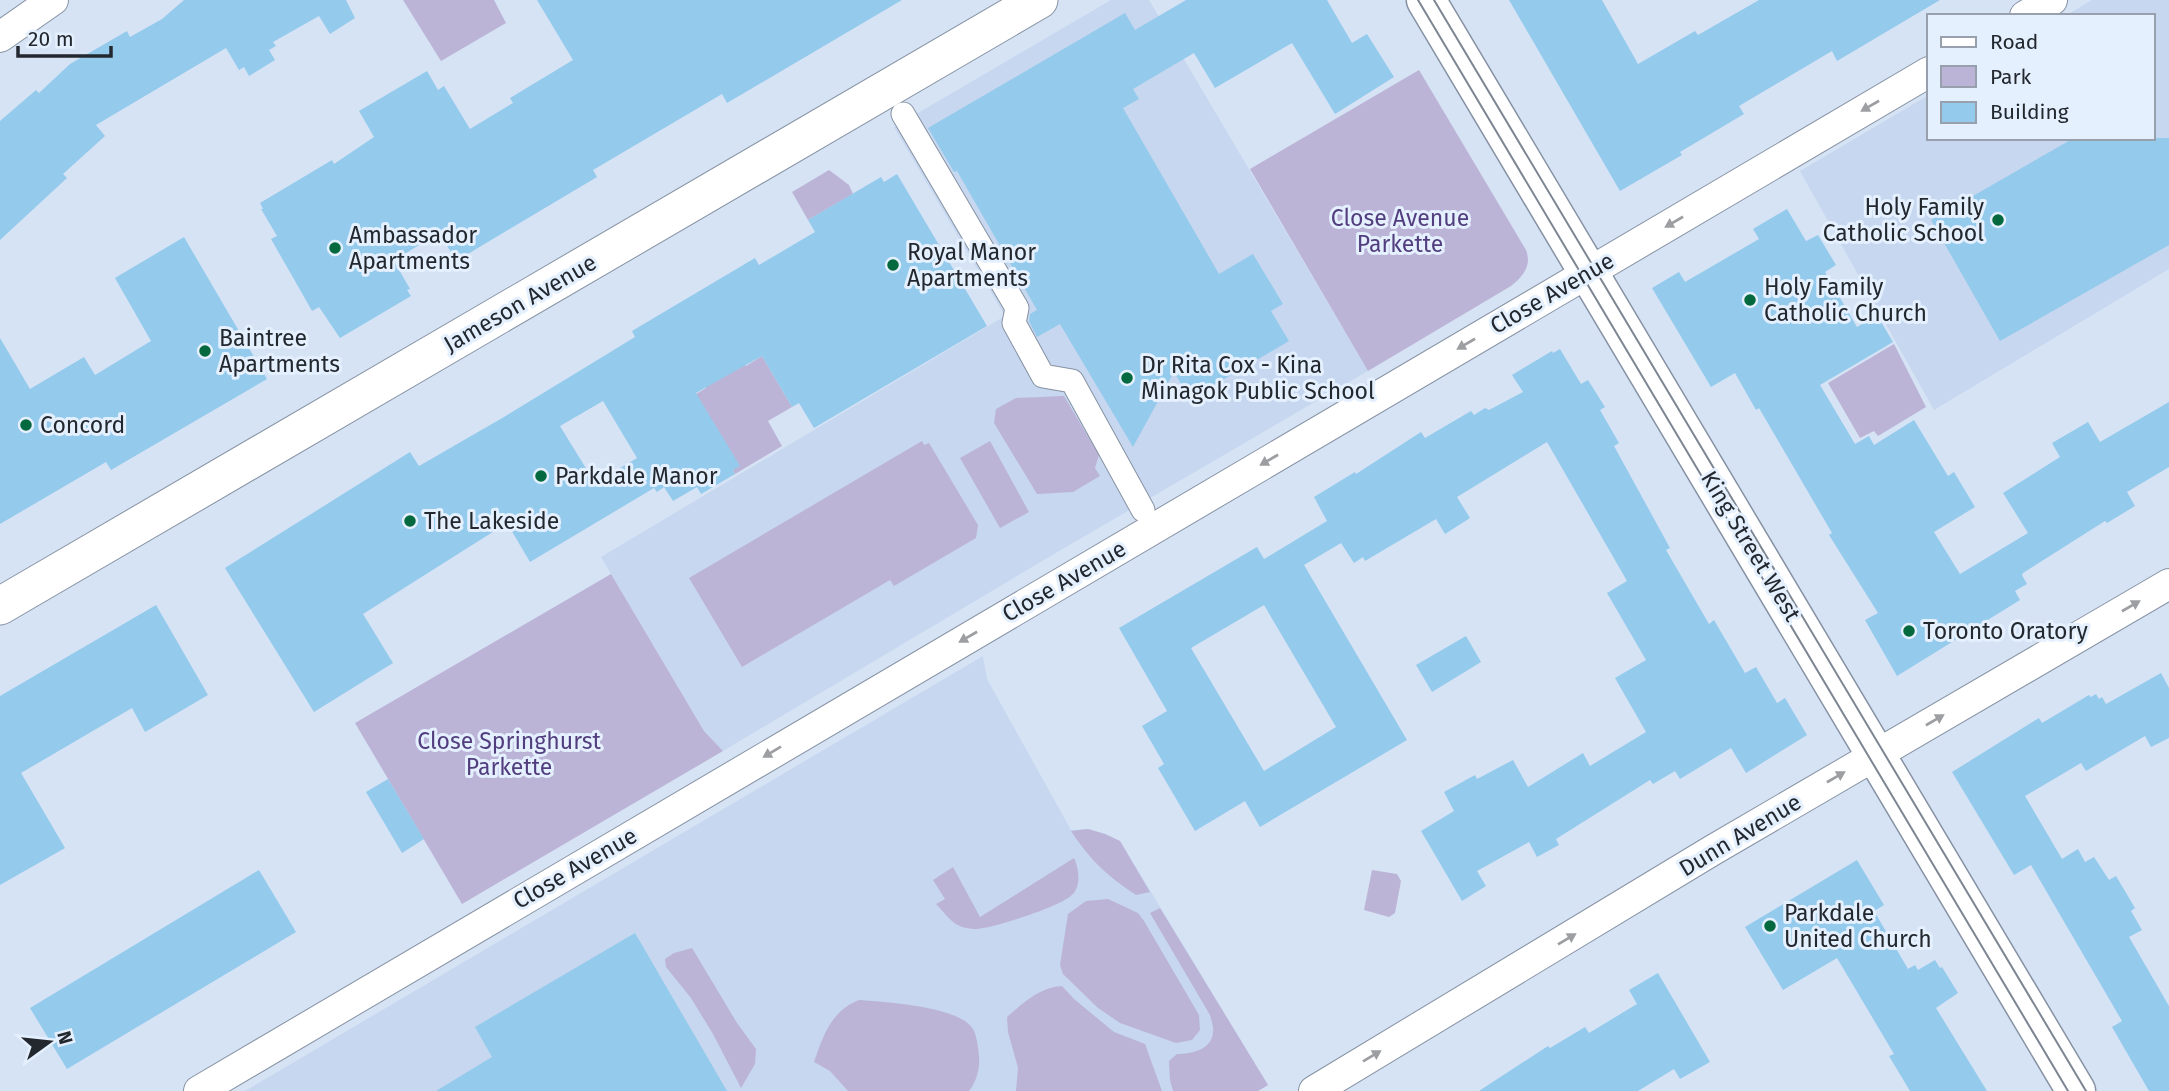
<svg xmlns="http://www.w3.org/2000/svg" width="2169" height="1091" font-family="'Fira Sans',sans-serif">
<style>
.built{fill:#c6d7ef}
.green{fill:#bcb4d6}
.building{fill:#94caec;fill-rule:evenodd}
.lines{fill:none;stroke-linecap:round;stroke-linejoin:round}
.pedestrian-casing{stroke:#8692a3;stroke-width:25}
.minor-casing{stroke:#8692a3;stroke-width:32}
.tertiary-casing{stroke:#8692a3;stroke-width:39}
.secondary-casing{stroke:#8692a3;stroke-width:41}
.pedestrian{stroke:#fff;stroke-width:23}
.minor{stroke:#fff;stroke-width:30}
.tertiary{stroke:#fff;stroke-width:37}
.secondary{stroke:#fff;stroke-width:38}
.tram{stroke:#7d8693;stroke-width:2}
.oneway{fill:#9c9ea1}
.poi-dot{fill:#04693e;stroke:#e5f0ff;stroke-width:2.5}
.labels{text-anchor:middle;stroke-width:6;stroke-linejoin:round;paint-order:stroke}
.poi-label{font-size:23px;fill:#23282f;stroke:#e5f0ff;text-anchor:start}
.park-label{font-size:23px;fill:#523e7e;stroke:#e5f0ff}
.street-label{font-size:23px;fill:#23282f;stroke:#e5f0ff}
</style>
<rect width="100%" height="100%" fill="#d6e3f5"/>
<g class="built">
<path d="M1111,0H1149L1368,371L1054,554L723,751L704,731L601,557L1005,316L894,127Z"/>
<path d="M2092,0H2169V269L1934,410L1800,171L1929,95V138H2153V16H2065Z"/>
<path d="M983,656L987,679L1071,830L1088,829L1105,834L1120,841L1268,1085L1258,1091H245Z"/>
</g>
<g class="green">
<path d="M403,0H494L506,23L441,61Z"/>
<path d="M1419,70L1526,250C1532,266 1523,276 1511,286L1368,371L1250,169Z"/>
<path d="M829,170L849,185L853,194L808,220L792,192Z"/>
<path d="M1894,344L1926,407L1878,436L1874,431L1860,438L1828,383Z"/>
<path d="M762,356L792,407L768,421L782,446L735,474L696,394L706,388L703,381L741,358L746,366Z"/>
<path d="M1064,396L1099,455L1095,468L1100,476L1073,492L1037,494L994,423L996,409L1016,398Z"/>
<path d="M922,441L924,445L929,443L978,525L976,538L894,586L890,580L742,667L689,578Z"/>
<path d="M990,441L1029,512L1000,528L960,458Z"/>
<path d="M611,574L704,731L723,751L462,904L355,723Z"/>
<path d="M1088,829L1105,834L1120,841L1150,892L1136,895C1107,876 1090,860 1071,831Z"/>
<path d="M1074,858C1079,868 1081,885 1073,894C1063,906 993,928 976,929C971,929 964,928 960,926C951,923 943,911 936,904L945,899L933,880L953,867L980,917Z"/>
<path d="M1372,870L1397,874L1401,881L1395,913L1389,917L1364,910Z"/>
<path d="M1108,899L1138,913L1144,921L1199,1015L1200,1030L1192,1040L1176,1043L1120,1023L1098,1008L1063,974L1060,965L1068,914L1086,901Z"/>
<path d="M1160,908L1268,1085L1258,1091H1173L1170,1080L1169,1061L1177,1054C1191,1054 1212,1050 1213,1032C1214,1027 1211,1020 1210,1015L1150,913Z"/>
<path d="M692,948L737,1023L756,1049L755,1064L741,1088L713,1034L691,998L666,967L665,959L674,953Z"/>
<path d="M1062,986L1074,999L1114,1032L1145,1044L1162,1091H1016L1018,1068L1008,1032L1007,1017C1023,1003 1040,987 1062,986Z"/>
<path d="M859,1000C884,1002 959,1006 973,1029C977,1036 978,1047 979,1056C980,1068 977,1081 969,1091H848L830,1071L814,1062C823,1036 831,1011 859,1000Z"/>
</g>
<g class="building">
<path d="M184,0H346L355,18L330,34L319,16L273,42L276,46L269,50L275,60L249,76L244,67L239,70L226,48L96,125L105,136L63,174L67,178L0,240V121L36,90L39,93L70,64L127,31L130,37L162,19Z"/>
<path d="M537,0H902L727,103L722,94L593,170L597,177L456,261L439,232L394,261L410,289L407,290L411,296L340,338L319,307L312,311L299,288L271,239L277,236L261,209H263L260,203L332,160L334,164L374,137L359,111L427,71L438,90L444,86L470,129L513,103L510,98L573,60Z"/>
<path d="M1186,0H1327L1352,43L1367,34L1394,77L1335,114L1292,43L1215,88L1194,53L1133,89L1139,99L1123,108L1219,274L1253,254L1283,304L1271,311L1289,341L1190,399L1174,372L1133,447L1060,324L1037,337L1029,321L1030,314L1037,310L957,171L954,172L928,128L1125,13L1135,30Z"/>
<path d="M1509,0H1602L1638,64L1695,31L1698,35L1759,0H1940L1837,61L1832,51L1739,106L1744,114L1680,152L1682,155L1620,191Z"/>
<path d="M2074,138H2169V245L2000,341L1931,220Z"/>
<path d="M897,174L987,326L814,428L799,403L792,407L762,356L696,393L740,466L733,470L735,474L701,494L697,487L673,501L664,487L657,492L654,488L530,562L507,523L363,614L393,663L314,712L225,568L410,452L419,466L504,417L635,337L632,331L669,309L755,258L759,265L815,232L808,220L881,177L884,182ZM603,401L637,458L595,483L560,426Z"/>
<path d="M1787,209L1806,241L1818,235L1836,265L1825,272L1857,327L1877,315L1893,342L1820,385L1855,444L1869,436L1874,445L1914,420L1948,476L1954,472L1975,507L1934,532L1960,574L2028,533L2003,493L2060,457L2052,443L2088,422L2100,442L2169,402V467L2127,492L2135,506L2107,523L2105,521L2023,573L2022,575L2027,584L2015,591L2020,600L1897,676L1865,620L1878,613L1829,535L1832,533L1759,408L1756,410L1735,373L1711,387L1652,288L1679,272L1685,282L1759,239L1753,229Z"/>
<path d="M184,237L267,379L111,470L106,462L0,524V338L30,389L84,357L95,375L151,341L115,278Z"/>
<path d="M1560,349L1581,384L1588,380L1605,407L1600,410L1619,443L1614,446L1670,548L1666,550L1709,624L1714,620L1745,673L1756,667L1777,703L1785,698L1807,735L1746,773L1731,748L1680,779L1675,771L1653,784L1650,780L1556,839L1559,845L1537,857L1529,842L1477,871L1486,886L1462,901L1421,831L1454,811L1444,792L1475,775L1477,779L1513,760L1528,787L1583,753L1590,766L1646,732L1615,678L1646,660L1607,593L1627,581L1547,442L1457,497L1470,518L1445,534L1436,519L1365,561L1363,557L1354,563L1341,543L1304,565L1407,740L1260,827L1245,801L1195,831L1158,768L1164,764L1142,726L1167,711L1119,628L1257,547L1264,559L1327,521L1314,497L1355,472L1356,474L1421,432L1425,438L1471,411L1474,415L1485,408L1489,410L1523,392L1512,375L1552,351L1553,353ZM1264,605L1336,727L1264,771L1191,648Z"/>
<path d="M156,605L208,695L145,732L132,708L21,773L65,848L0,885V696Z"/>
<path d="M1466,636L1481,662L1432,692L1416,665Z"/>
<path d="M2161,673L2169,688V738L2151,747L2145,736L2086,771L2081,763L2025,796L2062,859L2078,849L2085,862L2094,857L2109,880L2116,876L2135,908L2131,911L2142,930L2129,937L2169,1006V1091H2149L2112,1027L2122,1021L2031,865L2014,875L1952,772L2039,718L2042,723L2089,695L2091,697L2096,694L2099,699L2102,697L2106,704Z"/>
<path d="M388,779L424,839L402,853L366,792Z"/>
<path d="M1857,860L1884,905L1874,911L1908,969L1915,965L1918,970L1935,960L1940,968L1942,967L1958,993L1936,1008L1987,1091H1910L1889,1056L1894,1054L1837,958L1783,990L1745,927Z"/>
<path d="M259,870L296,932L67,1069L30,1008Z"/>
<path d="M635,933L727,1091H436L492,1057L475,1027Z"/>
<path d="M1658,973L1710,1062L1680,1079L1674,1069L1638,1091H1479L1548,1046L1550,1048L1585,1027L1589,1033L1637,1004L1629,990Z"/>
</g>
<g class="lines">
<defs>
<path id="pedestrian" d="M903,114L1017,308L1014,323L1043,376L1072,381L1143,510"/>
<g id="minor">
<path d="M2025,16L2052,0"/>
<path d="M0,37L53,0"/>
<path d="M199,1091L1929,72"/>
<path d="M1314,1091L1713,850L2169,584"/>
</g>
<path id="tertiary" d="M0,606L1039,0"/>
<path id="secondary" d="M1426,0L2076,1091"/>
</defs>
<use href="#pedestrian" class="pedestrian-casing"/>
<use href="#minor" class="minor-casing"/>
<use href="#tertiary" class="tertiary-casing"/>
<use href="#secondary" class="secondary-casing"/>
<use href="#pedestrian" class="pedestrian"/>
<use href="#minor" class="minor"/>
<use href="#tertiary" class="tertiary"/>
<use href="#secondary" class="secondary"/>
<g class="tram">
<path d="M1418,0L2068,1091"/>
<path d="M1434,0L2086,1091"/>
</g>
</g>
<defs><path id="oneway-solid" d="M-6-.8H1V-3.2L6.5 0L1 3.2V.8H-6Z" transform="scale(1.75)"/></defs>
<g class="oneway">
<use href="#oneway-solid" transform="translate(1870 106) rotate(150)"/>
<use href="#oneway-solid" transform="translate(1674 222) rotate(150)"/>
<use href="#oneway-solid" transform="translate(1466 344) rotate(150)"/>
<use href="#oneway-solid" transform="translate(1269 460) rotate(150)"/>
<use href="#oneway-solid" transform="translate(2131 606) rotate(-30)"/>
<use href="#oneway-solid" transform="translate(968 637) rotate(150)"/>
<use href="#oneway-solid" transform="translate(1935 720) rotate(-30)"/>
<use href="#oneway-solid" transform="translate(772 752) rotate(149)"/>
<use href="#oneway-solid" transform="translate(1836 777) rotate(-30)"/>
<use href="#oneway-solid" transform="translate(1567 939) rotate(-31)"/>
<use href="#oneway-solid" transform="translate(1372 1056) rotate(-31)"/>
</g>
<g class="poi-dot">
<circle cx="1998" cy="220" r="7"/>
<circle cx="335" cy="248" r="7"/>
<circle cx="893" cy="265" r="7"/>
<circle cx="1750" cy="300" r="7"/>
<circle cx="205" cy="351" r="7"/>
<circle cx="1127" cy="378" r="7"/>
<circle cx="26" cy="425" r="7"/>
<circle cx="541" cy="476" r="7"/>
<circle cx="410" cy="521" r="7"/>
<circle cx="1909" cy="631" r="7"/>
<circle cx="1770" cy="926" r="7"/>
</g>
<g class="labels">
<g class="poi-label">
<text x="1984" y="215" text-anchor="end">Holy Family<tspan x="1984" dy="26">Catholic School</tspan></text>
<text x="349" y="243">Ambassador<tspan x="349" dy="26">Apartments</tspan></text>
<text x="907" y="260">Royal Manor<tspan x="907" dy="26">Apartments</tspan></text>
<text x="1764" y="295">Holy Family<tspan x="1764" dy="26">Catholic Church</tspan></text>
<text x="219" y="346">Baintree<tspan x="219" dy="26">Apartments</tspan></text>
<text x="1141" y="373">Dr Rita Cox - Kina<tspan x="1141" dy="26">Minagok Public School</tspan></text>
<text x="40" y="433">Concord</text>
<text x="555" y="484">Parkdale Manor</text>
<text x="424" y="529">The Lakeside</text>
<text x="1923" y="639">Toronto Oratory</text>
<text x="1784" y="921">Parkdale<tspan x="1784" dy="26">United Church</tspan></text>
</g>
<g class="park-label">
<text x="1400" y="226">Close Avenue<tspan x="1400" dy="26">Parkette</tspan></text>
<text x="509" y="749">Close Springhurst<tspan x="509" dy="26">Parkette</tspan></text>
</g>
<g class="street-label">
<text transform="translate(1552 293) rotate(-30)" y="8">Close Avenue</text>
<text transform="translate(520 303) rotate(-30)" y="8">Jameson Avenue</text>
<text transform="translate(1751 546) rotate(59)" y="8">King Street West</text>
<text transform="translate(1064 581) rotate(-30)" y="8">Close Avenue</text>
<text transform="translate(1740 835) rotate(-31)" y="8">Dunn Avenue</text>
<text transform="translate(575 868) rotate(-30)" y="8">Close Avenue</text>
</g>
</g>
<rect x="1927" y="14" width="228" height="126" fill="#e5f0ff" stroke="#97a0ac" stroke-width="2"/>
<rect x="1941" y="37" width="35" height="10" fill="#ffffff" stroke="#97a0ac" stroke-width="2"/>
<text x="1990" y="49" font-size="21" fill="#23282f">Road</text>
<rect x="1941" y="66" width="35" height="21" fill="#bcb4d6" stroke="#97a0ac" stroke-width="2"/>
<text x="1990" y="84" font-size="21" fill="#23282f">Park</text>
<rect x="1941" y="102" width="35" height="21" fill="#94caec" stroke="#97a0ac" stroke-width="2"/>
<text x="1990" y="119" font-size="21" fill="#23282f">Building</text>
<g transform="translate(49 1042) rotate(75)" stroke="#e5f0ff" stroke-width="5" paint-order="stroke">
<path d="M0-5L12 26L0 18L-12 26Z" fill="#23282f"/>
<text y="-10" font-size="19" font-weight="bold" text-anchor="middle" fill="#23282f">N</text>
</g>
<path d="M18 46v10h93v-10" fill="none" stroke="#23282f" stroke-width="3.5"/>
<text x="28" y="46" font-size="21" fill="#23282f" stroke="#e5f0ff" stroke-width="5" paint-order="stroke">20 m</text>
</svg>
